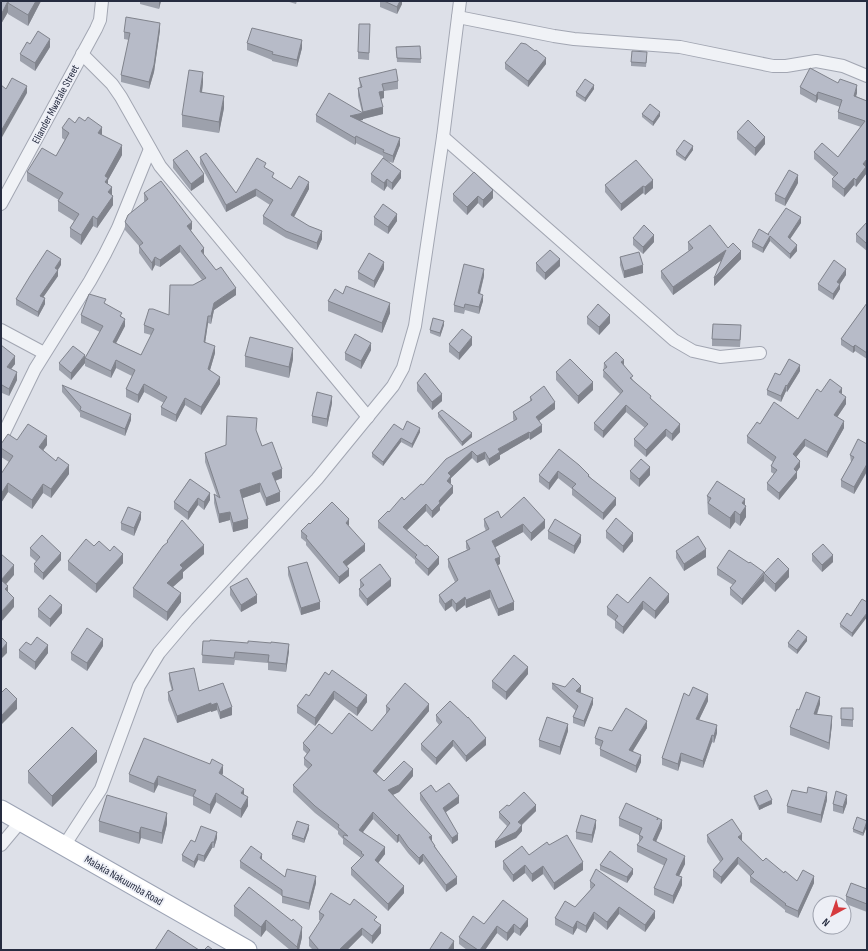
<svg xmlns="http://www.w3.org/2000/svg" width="868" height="951" font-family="'Sofia Sans Condensed',sans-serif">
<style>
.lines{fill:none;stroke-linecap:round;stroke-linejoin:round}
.minor-casing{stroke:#a2a6b2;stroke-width:14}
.primary-casing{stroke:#9ca3b4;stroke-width:21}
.minor{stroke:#f0f2f6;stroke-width:12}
.primary{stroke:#fff;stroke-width:19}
.wall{fill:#9da1ac}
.shaded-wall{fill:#80838c}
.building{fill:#b7bbc8;stroke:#80838c}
.labels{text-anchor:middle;stroke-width:3.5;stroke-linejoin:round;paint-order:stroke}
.street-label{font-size:11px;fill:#262c40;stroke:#edeff6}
</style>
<rect width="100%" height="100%" fill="#dde0e8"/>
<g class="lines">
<defs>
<g id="minor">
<path d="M458,17L554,36L574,39L680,47L773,66H786L816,61L843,66L867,76"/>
<path d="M82,54L112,84L121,97L160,166L368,417"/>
<path d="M443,137L674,340L693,351L720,357L760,353"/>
<path d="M1,204L96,29L100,20L102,1"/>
<path d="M1,330L44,353"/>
<path d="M1,439L35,369L90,281L105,254L118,228L150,149"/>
<path d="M1,845L21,821"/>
<path d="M64,846L101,789L139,686L159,653L187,620L317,479L393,386L403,368L415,326L443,137L460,1"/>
</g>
<path id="primary" d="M1,810L247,950"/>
</defs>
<use href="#minor" class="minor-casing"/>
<use href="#primary" class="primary-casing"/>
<use href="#minor" class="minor"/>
<use href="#primary" class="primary"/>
</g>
<g class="wall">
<path d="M1,1H41L28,26L8,14V12L1,24Z"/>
<path d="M140,1H161L159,9L140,4Z"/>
<path d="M286,1H297L296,4Z"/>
<path d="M380,1H402V4L397,14L380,7Z"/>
<path d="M160,30L154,72L149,89L121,82V75L129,40L124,39V32Z"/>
<path d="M370,32L369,60L358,59V52Z"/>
<path d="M247,43L302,48L297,67L272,61V60L247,50Z"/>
<path d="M30,44L50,47L35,71L20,61V54Z"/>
<path d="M420,46L421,63L397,62L396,47Z"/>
<path d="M647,56L646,67L631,66V62Z"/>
<path d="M505,63L546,64L528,87L505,69Z"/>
<path d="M359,78L398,81V89L384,91V98L381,99L383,114L363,119V116V120H360L400,145L393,163L387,161L401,178L392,190L387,186L384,191L371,182V174L383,158V156L356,143L355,145L316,122V115L362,112L358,96V88H360Z"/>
<path d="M203,83L202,93L224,108L219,133L182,127V115Z"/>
<path d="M800,87L857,93L856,96L867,101V166L866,168V174L856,187L854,185L844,197L832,187V179L834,177L814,159V152L838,157L861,127L838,119V112L840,107L818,99L816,103L800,94Z"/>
<path d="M594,89L585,102L576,96V92Z"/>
<path d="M642,114L660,116L653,126L642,117Z"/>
<path d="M75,123L102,135L122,155L108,180V184L112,195L113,205L97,228L93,226L81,245L70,237V228L74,221L58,211V201L59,200L27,181V172L56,156L65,140L62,138V128Z"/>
<path d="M737,132L765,144L755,156L737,139Z"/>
<path d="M693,150L685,161L676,155V151Z"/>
<path d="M200,157L236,193L266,168L274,179L291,189H309L294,217L322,239L317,250L286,238L263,224V216L270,205L256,196L226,212L200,164Z"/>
<path d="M173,160L204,182L191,191L173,168Z"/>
<path d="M636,160L653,188L645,195L643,193L621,211L605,192V185Z"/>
<path d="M474,172L493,198L483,208L478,203L467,215L453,201V194Z"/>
<path d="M798,183L785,206L775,201V194Z"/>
<path d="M144,193L192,229L191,230L204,256L236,295L214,310L211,324L208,323L205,343L215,353L210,370L220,384L201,415L185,405L176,422L161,415V407L164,403L144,392L138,403L126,397V389L132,376L116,368L111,378L85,366V358L100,332L81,323V315L106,304L122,317L125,326L116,343L141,355L151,335L144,333V325L169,315L193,285L202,280L180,252L160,267L155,265L152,271L139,253V246L125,230V222L145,202L144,201Z"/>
<path d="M374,217L397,221L388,234L374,225Z"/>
<path d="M867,222V251L856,242V234Z"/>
<path d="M801,223L790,239L797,251L790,259L770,241L763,253L752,247V242L768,234Z"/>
<path d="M633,238L654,242L643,254L633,245Z"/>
<path d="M688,242L728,248L741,259L714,286L721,260L673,295L661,278V271L689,251L688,250Z"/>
<path d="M620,257L643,273L624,278L620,265Z"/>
<path d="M536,263L560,266L545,280L536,271Z"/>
<path d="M61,265L58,270V276L43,297L45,304L38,317L16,305V299Z"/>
<path d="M384,269L374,288L358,279V272Z"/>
<path d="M846,275L840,284V289L833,300L818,290V284Z"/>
<path d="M484,276L480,294L483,301L479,314L465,310L464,314L454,312V305Z"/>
<path d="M343,294L390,313L382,333L328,311V301Z"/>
<path d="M867,303V359L855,351L853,353L841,345V339Z"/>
<path d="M587,317L610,323L599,335L587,324Z"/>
<path d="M444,325L440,337L430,333V330Z"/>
<path d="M741,333L740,347L712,346V339Z"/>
<path d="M449,344L472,345L459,360L449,352Z"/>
<path d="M1,345L15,364L11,369L17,380L9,396L2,393Z"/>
<path d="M371,350L361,369L345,360V353Z"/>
<path d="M245,356L293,359L289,378L245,367Z"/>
<path d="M59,363H85L71,380L59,370Z"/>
<path d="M604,363L624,365L633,380L651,399L680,432L672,441L666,436L646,457L634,446V439L645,428L626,412L603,438L594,430V423L620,394L603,377Z"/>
<path d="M800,371L787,392L786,391L781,402L767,395V390L780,375Z"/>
<path d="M556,372L593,390L578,404L556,380Z"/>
<path d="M417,383L442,401L432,410L417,391Z"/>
<path d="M62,385L131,420L125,436L80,417V413L62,392Z"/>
<path d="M821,392L842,394L846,404L837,417L844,428L827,458L805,446L796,457L800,467L797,471V478L779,500L767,490V483L774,474L771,472V466L773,462L747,443V436L760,424L798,419Z"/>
<path d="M530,397L555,409L539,421L542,432L530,440L529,438L500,455V459L489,466L485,459L477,463L472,458L451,478V483L450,484L453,493L440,507V510L432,518L426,511L407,530L439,564L428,576L415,563V560L378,528V521L423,485L514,421L513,419V412L530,401Z"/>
<path d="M332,403L327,427L312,423V416Z"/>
<path d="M438,413L472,437L462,446L438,417Z"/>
<path d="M403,430L420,432L412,448L401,442L383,466L372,457V453Z"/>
<path d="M256,431L262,446L282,478L275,481L280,501L266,506L260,492L243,498L248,528L233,532L230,520L219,523L214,503V494L217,496L205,462V453L226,445Z"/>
<path d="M17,440L47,445L43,450L69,474L51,498L43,493L32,509L8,492L1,503L9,462L1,457V444Z"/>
<path d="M867,444V472L854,494L841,487V480L851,462L850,455Z"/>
<path d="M579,465L616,505L603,520L572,495V489L558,478L549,490L539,482V475Z"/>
<path d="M630,471L650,475L639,487L630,479Z"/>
<path d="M190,479L210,500L204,510L198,505L188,520L174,509V502Z"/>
<path d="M707,496L745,505L746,517L740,526L735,522L730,529L708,514Z"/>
<path d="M501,518L545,528L531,541L523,532L495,547L500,564L497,565L514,610L498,616L490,598L466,608L465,605L456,612L452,606L445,611L439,602V595L455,582L448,567V559L467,550L466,548V541L486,531L484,526V519Z"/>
<path d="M141,519L134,536L121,530V523Z"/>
<path d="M310,524L349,526L365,551L347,566L349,576L339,584L306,545V542L301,538V531Z"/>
<path d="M548,531L581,542L574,554L548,539Z"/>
<path d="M606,531L633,541L623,553L606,538Z"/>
<path d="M167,541L204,554L183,572V578L173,587L181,602L167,621L133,597V588L167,543Z"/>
<path d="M94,546L123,563L96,593L68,570V561Z"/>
<path d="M30,548L61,560L43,580L34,572V564L37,562L30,556Z"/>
<path d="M676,551L706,557L684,571L676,558Z"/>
<path d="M812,554L833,562L822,572L812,561Z"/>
<path d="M288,567L320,609L301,615L288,575Z"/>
<path d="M717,568L764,572L789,577L775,592L764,581L742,605L730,595V588L733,585L717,575Z"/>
<path d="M650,577L669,602L655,619L643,609L623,634L615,628V621L607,615V607L628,603Z"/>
<path d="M360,580L391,586L367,606L359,596V589L360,588Z"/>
<path d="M230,587L257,603L241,612L230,595Z"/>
<path d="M867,602V617L852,637L840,627V624L851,616Z"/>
<path d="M38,609L62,613L50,627L38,617Z"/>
<path d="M203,641L289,651L286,672L268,670V663L235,660L234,665L202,663Z"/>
<path d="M807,641L797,654L788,647V643Z"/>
<path d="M31,645L48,653L35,670L19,658V650Z"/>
<path d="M103,646L87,671L71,660V653Z"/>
<path d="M325,672L367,702L357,716L334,699L315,726L297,713V706L309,696Z"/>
<path d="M169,673L199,691L223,683L232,715L220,719L217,710L211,712V711L177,723L168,700V692L172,691L169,680Z"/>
<path d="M528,674L506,700L492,688V681Z"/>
<path d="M552,683L581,692L580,693L593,704L584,727L573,723V717L576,711L552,689Z"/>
<path d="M689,696L708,701L699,720L717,733L714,743L712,742L703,768L681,761L678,771L662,765V758Z"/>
<path d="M820,704L817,715L832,724L829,750L790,735V727L799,710Z"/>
<path d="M386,706L429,711L376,774L384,781L413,776L399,792L393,795L432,841L457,884L446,892L423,861L419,865L408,853L399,841L397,843L373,819L363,832L385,854L378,863L404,893L388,911L351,875V868L361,858L343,844V839L338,834V831L315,813L293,792V785L308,769L304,765V758L307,754L303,750V743L332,734L372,731L387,713H386Z"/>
<path d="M436,715L468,718L486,745L466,762L453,746L436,765L421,750V744L439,725L436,721Z"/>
<path d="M853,716V727L841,726V719Z"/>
<path d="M647,728L633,751L641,762L636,773L600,756V749L601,747L595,744V738L612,731Z"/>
<path d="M568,731L560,755L539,747V740Z"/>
<path d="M97,762L52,807L28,783V771Z"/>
<path d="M223,773L222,775L244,794L248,806L241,818L216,802L210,814L193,805V797L158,785L154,793L129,782V774Z"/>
<path d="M436,792L459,803L446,812L458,840L452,844L420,800V793Z"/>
<path d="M754,796L772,804L759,810L754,799Z"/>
<path d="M827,800L821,823L787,813V806Z"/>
<path d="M847,803L843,814L833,811V804Z"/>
<path d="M509,806L536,811L522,825V831L516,838L495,848L507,826L499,818V812Z"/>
<path d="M619,818L662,828L656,842L685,864L679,876L682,885L673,904L654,895V888L665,866L637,852V845L639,843V835L619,826Z"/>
<path d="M99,821L167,824L162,844L141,838L139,844L99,832Z"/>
<path d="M867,821V826L863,836L853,832V829Z"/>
<path d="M596,827L592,843L576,839V832Z"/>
<path d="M309,829L304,843L292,839V835Z"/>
<path d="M707,835L742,841L763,861L797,881L814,883L798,918L785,912V910L750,882V876L738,864L721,884L713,877V870L720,862L707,842Z"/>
<path d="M217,838L214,848H212L204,862L198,860L194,868L182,861V855L195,842Z"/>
<path d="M549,845L583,870L554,890L543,874L532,882L525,873L513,882L503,869V861L529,855Z"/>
<path d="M262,860L285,877L316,883L309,910L282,903V896L240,868V861Z"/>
<path d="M600,865L633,874L627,883L600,870Z"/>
<path d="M590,881L655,918L645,932L619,914L607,930L594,919L586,933L577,928L573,935L555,925V918L575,907L591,889L590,888Z"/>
<path d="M249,887L302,937L299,950H290L266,930L261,937L234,916V906Z"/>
<path d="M867,889V912L846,904V896Z"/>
<path d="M503,900L528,926L520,936L514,932L507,941L497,933L485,950H467L459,944V937L484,924Z"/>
<path d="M319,912L377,922L381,933L372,944L362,935L347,950H313L309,946V938L321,921L319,920Z"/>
</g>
<g class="shaded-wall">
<path d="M8,1V12L1,24V15Z"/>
<path d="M36,1H41L28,26V15Z"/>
<path d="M159,1H161L159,9Z"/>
<path d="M400,1H402V4L397,14V7Z"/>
<path d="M160,23V30L154,72L149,89V82Z"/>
<path d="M50,39V47L35,71V63Z"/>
<path d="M302,40V48L297,67V60Z"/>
<path d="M546,58V64L528,87V81Z"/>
<path d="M203,72V83L200,104V92Z"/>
<path d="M594,85V89L585,102V98Z"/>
<path d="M857,85V93L854,103V96Z"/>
<path d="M27,86V93L1,139V131Z"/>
<path d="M384,91V98L379,99V92Z"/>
<path d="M818,92V99L816,103V96Z"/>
<path d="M224,96V108L219,133V122Z"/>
<path d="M383,107V114L363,119V112Z"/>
<path d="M660,112V116L653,126V122Z"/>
<path d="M363,113V120L350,123V116Z"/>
<path d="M102,127V136L98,133Z"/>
<path d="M356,136V143L355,145V138Z"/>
<path d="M765,137V144L755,156V148Z"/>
<path d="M400,138V145L393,163V156Z"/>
<path d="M122,145V155L108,180V187L105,191V176Z"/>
<path d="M693,146V150L685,161V158Z"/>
<path d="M867,159L866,174L856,187V180L863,164Z"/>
<path d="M401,171V178L392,190V183Z"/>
<path d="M204,174V182L191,191V184Z"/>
<path d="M798,175V183L785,206V199Z"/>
<path d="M854,178V185L844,197V189Z"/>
<path d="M387,179V186L384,191V183Z"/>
<path d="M653,180V188L645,195V187Z"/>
<path d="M309,182V189L291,222V215Z"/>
<path d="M643,186V193L621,211V204Z"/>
<path d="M112,187V196L108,192Z"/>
<path d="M256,189V196L226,212V205Z"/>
<path d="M493,190V198L483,208V200Z"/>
<path d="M113,196V205L97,228V219Z"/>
<path d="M478,196V203L467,215V207Z"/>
<path d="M397,214V221L388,234V227Z"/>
<path d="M93,216V226L81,245V235Z"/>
<path d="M801,217V223L788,242V237Z"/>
<path d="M192,222V229L187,233V226Z"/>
<path d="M322,231V239L317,250V243Z"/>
<path d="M654,235V242L643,254V247Z"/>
<path d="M770,236V241L763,253V248Z"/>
<path d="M180,245V252L160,267V260Z"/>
<path d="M797,245V251L790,259V254Z"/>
<path d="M204,248V255L201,251Z"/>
<path d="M726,250V257L673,295V287Z"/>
<path d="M741,251V259L714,286V278Z"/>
<path d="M155,257V265L152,271V263Z"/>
<path d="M61,259V265L55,274V268Z"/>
<path d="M560,259V266L545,280V273Z"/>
<path d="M384,262V269L374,288V281Z"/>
<path d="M643,265V273L624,278V271Z"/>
<path d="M484,269V276L478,300V293Z"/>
<path d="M846,269V275L840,284V289L833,300V294L837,282Z"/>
<path d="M58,270V276L40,302V296Z"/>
<path d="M236,288V295L214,310L211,324V316L214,303Z"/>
<path d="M483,295V301L479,314V307Z"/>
<path d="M45,298V304L38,317V312Z"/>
<path d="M390,303V313L382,333V323Z"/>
<path d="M610,315V323L599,335V327Z"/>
<path d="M208,316V323L204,350V342Z"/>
<path d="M125,319V326L113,349V342Z"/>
<path d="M444,321V325L440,337V333Z"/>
<path d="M472,337V345L459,360V353Z"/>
<path d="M371,343V350L361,369V361Z"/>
<path d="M855,345V351L853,353V347Z"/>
<path d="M215,346V353L208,377V369Z"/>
<path d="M293,348V359L289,378V367Z"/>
<path d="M85,355V363L71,380V373Z"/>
<path d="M15,356V364L7,374V367Z"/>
<path d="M116,360V368L111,378V371Z"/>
<path d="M624,360V367L621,362Z"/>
<path d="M800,365V371L787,392V386Z"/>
<path d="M17,372V380L9,396V389Z"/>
<path d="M220,377V384L201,415V407Z"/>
<path d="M593,382V390L578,404V396Z"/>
<path d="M144,384V392L138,403V395Z"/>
<path d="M2,385V393L1,395V388Z"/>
<path d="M786,385V391L781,402V396Z"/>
<path d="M842,388V394L839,392Z"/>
<path d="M442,394V401L432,410V402Z"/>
<path d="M332,396V403L327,427V419Z"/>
<path d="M846,397V404L834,422V415Z"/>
<path d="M185,398V405L176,422V415Z"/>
<path d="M555,402V409L536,423V417Z"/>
<path d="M626,405V412L603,438V431Z"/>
<path d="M131,414V420L125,436V429Z"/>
<path d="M844,421V428L827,458V452Z"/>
<path d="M680,424V432L672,441V434Z"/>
<path d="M542,425V432L530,440V433Z"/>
<path d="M420,428V432L412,448V444Z"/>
<path d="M666,429V436L646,457V450Z"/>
<path d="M529,432V438L500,455V459L489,466V459L498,449Z"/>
<path d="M472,433V437L462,446V442Z"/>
<path d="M47,436V445L39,456V447Z"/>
<path d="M401,438V442L383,466V462Z"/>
<path d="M805,439V446L793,461V454Z"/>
<path d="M472,451V458L451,478V483L447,488V481L448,473Z"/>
<path d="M485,452V459L477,463V456Z"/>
<path d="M800,461V467L794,476L797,472V478L779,500V493L794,469Z"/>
<path d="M867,464V471L854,494V487Z"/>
<path d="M69,465V474L51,498V489Z"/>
<path d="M650,467V475L639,487V479Z"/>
<path d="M282,469V478L272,482V473Z"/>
<path d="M558,471V478L549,490V483Z"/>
<path d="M8,483V492L1,503V494Z"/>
<path d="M260,483V492L240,499V490Z"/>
<path d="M43,484V493L32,509V500Z"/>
<path d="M453,486V493L440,507V510L432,518V511L439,501Z"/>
<path d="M280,492V501L266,506V498Z"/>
<path d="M210,493V500L204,510V502Z"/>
<path d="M198,498V505L188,520V512Z"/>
<path d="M616,498V505L603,520V513Z"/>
<path d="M745,499V508L746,506V517L740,526V515L742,503Z"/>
<path d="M426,504V511L403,534V527Z"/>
<path d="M735,511V522L730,529V518Z"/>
<path d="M141,512V519L134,536V528Z"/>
<path d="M230,512V520L219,523V514Z"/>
<path d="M248,519V528L233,532V523Z"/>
<path d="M349,519V526L346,523Z"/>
<path d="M545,520V528L531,541V533Z"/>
<path d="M523,524V532L492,549V541Z"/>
<path d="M633,533V541L623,553V546Z"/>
<path d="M581,535V542L574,554V546Z"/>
<path d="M365,544V551L343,569V562Z"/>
<path d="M204,545V554L183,572V578L167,592V583L180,565Z"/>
<path d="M706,549V557L684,571V564Z"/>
<path d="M61,553V560L43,580V573Z"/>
<path d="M123,554V563L96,593V584Z"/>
<path d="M833,555V562L822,572V565Z"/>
<path d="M439,557V564L428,576V569Z"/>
<path d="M500,557V564L495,567V559Z"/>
<path d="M14,565V575L1,590V580Z"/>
<path d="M349,569V576L339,584V577Z"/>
<path d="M789,569V577L775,592V584Z"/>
<path d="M764,574V581L742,605V599Z"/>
<path d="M391,579V586L367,606V599Z"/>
<path d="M8,586V595L5,589Z"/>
<path d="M490,590V598L466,608V600Z"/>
<path d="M181,593V602L167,621V612Z"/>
<path d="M669,594V602L655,619V611Z"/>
<path d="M257,595V603L241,612V605Z"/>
<path d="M465,597V605L456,612V604Z"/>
<path d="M14,598V607L1,622V612Z"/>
<path d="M452,599V606L445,611V604Z"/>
<path d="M643,601V609L623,634V627Z"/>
<path d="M320,602V609L301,615V608Z"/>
<path d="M514,602V610L498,616V609Z"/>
<path d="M62,605V613L50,627V619Z"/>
<path d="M867,613V617L852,637V633Z"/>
<path d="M807,637V641L797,654V650Z"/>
<path d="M103,639V646L87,671V663Z"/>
<path d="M7,643V653L1,659V650Z"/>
<path d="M289,644V651L286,672V664Z"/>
<path d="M48,645V653L35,670V662Z"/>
<path d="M528,667V674L506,700V692Z"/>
<path d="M581,686V692L576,697V691Z"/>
<path d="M334,691V699L315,726V718Z"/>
<path d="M708,694V701L696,726V719Z"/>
<path d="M367,695V702L357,716V708Z"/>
<path d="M820,697V704L814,722V714Z"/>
<path d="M593,698V704L584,727V721Z"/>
<path d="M17,699V709L1,725V716Z"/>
<path d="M211,703V711L177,723V716Z"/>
<path d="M217,703V710L211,712V705Z"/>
<path d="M429,704V711L373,778V771Z"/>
<path d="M232,707V715L220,719V712Z"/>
<path d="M832,716V724L829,750V743Z"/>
<path d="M647,721V728L629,757V750Z"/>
<path d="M568,724V731L560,755V747Z"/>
<path d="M717,725V733L714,743V736Z"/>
<path d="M712,735V742L703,768V761Z"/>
<path d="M486,738V745L466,762V756Z"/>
<path d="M453,740V746L436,765V758Z"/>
<path d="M97,751V762L52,807V796Z"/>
<path d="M681,753V761L678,771V764Z"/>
<path d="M641,755V762L636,773V766Z"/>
<path d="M223,765V773L219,782V773Z"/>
<path d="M413,769V776L399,792L388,797V790Z"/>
<path d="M158,776V785L154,793V784Z"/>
<path d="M244,789V798L241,793Z"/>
<path d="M827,792V800L821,823V815Z"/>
<path d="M216,793V802L210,814V805Z"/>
<path d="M847,795V803L843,814V807Z"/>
<path d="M459,796V803L443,814V808Z"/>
<path d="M248,797V806L241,818V809Z"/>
<path d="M772,800V804L759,810V806Z"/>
<path d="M536,805V811L518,828V822Z"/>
<path d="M373,812V819L359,837V830Z"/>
<path d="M167,813V824L162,844V833Z"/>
<path d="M596,820V827L592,843V835Z"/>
<path d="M662,820V828L653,848V840Z"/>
<path d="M867,822V826L863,836V833Z"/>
<path d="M309,825V829L304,843V839Z"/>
<path d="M522,825V831L516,838L495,848V842Z"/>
<path d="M141,827V838L139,844V833Z"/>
<path d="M217,832V838L214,848V842Z"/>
<path d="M399,834V841L397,843V836Z"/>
<path d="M458,834V840L452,844V838Z"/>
<path d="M742,834V841L738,844V837Z"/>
<path d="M432,836V842L429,837Z"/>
<path d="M212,842V848L204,862V856Z"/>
<path d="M385,847V854L375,867V860Z"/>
<path d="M198,854V860L194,868V862Z"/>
<path d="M262,854V861L260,858Z"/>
<path d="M423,854V861L419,865V858Z"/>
<path d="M685,856V864L676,882V875Z"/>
<path d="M738,857V864L721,884V877Z"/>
<path d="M583,862V870L554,890V883Z"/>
<path d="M525,865V873L513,882V875Z"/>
<path d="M543,866V874L532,882V874Z"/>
<path d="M633,869V874L627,883V877Z"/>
<path d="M316,876V883L309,910V903Z"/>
<path d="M814,876V883L798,918V911Z"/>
<path d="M457,877V884L446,892V885Z"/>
<path d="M682,877V885L673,904V896Z"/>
<path d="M404,886V893L388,911V904Z"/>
<path d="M619,907V914L607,930V922Z"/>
<path d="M655,911V918L645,932V925Z"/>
<path d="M594,912V919L586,933V926Z"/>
<path d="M528,919V926L520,936V929Z"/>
<path d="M266,920V930L261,937V927Z"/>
<path d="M577,921V928L573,935V928Z"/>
<path d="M514,924V932L507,941V933Z"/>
<path d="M381,925V933L372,944V936Z"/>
<path d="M497,926V933L485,950H480Z"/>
<path d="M302,927V937L299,950H297V947Z"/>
<path d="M362,928V935L347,950H339Z"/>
<path d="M454,941V949L453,950H448Z"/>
</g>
<g class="building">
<path d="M1,1H8L1,15Z"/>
<path d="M9,1H36L28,15L8,3Z"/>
<path d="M384,1H400L397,7Z"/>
<path d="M126,17L160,23L154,65L149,82L121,75L130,33L124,32Z"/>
<path d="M359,24H370L369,53L358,52Z"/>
<path d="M252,28L302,40L297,60L272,54L273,52L247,43Z"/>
<path d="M38,31L50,39L35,63L20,54L27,42L30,44Z"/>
<path d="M521,43L526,44L535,51L536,50L546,58L528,81L505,63Z"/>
<path d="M420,46L421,59L397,58L396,47Z"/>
<path d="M632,51L647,52L646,63L631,62Z"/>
<path d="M810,68L838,83L840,79L857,85L854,96L867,101V159L863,164L866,167L856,180L854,178L844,189L832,179L838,173L814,152L822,143L838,157L865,121L838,112L842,100L818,92L816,96L800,87Z"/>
<path d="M396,69L398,81L382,84L384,91L379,92L383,107L363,112L358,88L362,87L359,78Z"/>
<path d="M189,70L203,72L200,92L224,96L219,122L182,115Z"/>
<path d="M12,78L27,86L1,131V85L6,89Z"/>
<path d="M585,79L594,85L585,98L576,92Z"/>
<path d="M329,93L363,113L350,116L390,135L400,138L393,156L383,152L384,150L356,136L355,138L316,115Z"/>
<path d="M650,104L660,112L653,122L642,114Z"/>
<path d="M79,117L85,121L88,117L102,127L98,133L122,145L105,176L108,178L105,182L112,187L108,192L113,196L97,219L93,216L81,235L70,228L79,214L58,201L63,193L27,172L42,148L56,156L69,133L62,128L69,118L75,123Z"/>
<path d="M748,120L765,137L755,148L737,132Z"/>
<path d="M684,140L693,146L685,158L676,151Z"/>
<path d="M187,150L204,174L191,184L173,160Z"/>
<path d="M206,153L236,193L257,158L266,163L264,167L274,173L272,177L291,189L299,176L309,182L291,215L309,226L322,231L317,243L286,231L263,216L273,200L256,189L226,205L200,157Z"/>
<path d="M383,158L401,171L392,183L387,179L384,183L371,174Z"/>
<path d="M636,160L653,180L645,187L643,186L621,204L605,185Z"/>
<path d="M789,170L798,175L785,199L775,194Z"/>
<path d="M474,172L493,190L483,200L478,196L467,207L453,194Z"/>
<path d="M161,181L192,222L187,226L204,248L201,251L216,270L221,267L236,288L214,303L211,316H208L204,342L215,346L208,369L220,377L201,407L185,398L176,415L161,407L167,397L144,384L138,395L126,389L135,370L116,360L111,371L85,358L103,326L81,315L89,294L106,299L104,303L122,313L120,316L125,319L113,342L141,355L154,329L144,325L149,309H153L169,315L170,285H193L206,278L180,245L160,260L155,257L152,263L139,246L143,243L125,222L128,215L148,199L144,193Z"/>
<path d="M383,204L397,214L388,227L374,217Z"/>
<path d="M786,208L801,217L788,237L797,245L790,254L770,236L763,248L752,242L759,229L769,235L768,234Z"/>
<path d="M867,222V244L856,234Z"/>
<path d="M644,225L654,235L643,247L633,238Z"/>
<path d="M710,225L728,248L733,243L741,251L714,278L726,250L673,287L661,271L693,248L688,242Z"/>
<path d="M47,250L61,259L55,268L58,270L40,296L45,298L38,312L16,299L30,276Z"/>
<path d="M550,250L560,259L545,273L536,263Z"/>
<path d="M639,252L643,265L624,271L620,257Z"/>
<path d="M369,253L384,262L374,281L358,272Z"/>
<path d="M834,260L846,269L837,282L840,284L833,294L818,284Z"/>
<path d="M464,264L484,269L478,293L483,295L479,307L465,304L464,308L454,305Z"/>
<path d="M346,286L390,303L382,323L328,301L335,289L343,294Z"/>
<path d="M867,303V353L855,345L853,347L841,339Z"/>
<path d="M598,304L610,315L599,327L587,317Z"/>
<path d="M433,318L444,321L440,333L430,330Z"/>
<path d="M713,324L741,325L740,340L712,339Z"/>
<path d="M462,329L472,337L459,353L449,344Z"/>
<path d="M355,334L371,343L361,361L345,353Z"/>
<path d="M250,337L293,348L289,367L245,356Z"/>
<path d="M1,345L15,356L7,367L17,372L9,389L2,385L1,388Z"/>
<path d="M73,346L85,355L71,373L59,363Z"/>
<path d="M616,352L624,360L621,362L633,376L630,378L651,396L650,398L680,424L672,434L666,429L646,450L634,439L648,424L626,405L603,431L594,423L623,391L603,370L607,367L604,363Z"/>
<path d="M570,359L593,382L578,396L556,372Z"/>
<path d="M789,359L800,365L787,386L786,385L781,396L767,390L775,373L780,375Z"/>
<path d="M425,373L442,394L432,402L417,383Z"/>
<path d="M830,379L842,388L839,392L846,397L834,415L844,421L827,452L805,439L793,454L800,461L794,469L797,472L779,493L767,483L777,470L771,466L776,457L747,436L757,422L760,424L774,402L798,419L817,389L821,392Z"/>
<path d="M62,385L131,414L125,429L80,410L81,407Z"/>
<path d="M544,386L555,402L536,417L542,425L530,433L529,432L498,449L500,452L489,459L485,452L477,456L472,451L448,473L451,476L447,481L453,486L439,501L440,503L432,511L426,504L403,527L425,546L427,545L439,557L428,569L415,557L417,555L378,521L388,511L389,512L402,497L404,500L421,484L423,485L446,459L517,419L513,412L532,400L530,397Z"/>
<path d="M317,392L332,396L327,419L312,416Z"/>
<path d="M442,410L472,433L462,442L438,413Z"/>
<path d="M227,416L257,418L256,430L262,446L272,442L282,469L272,473L280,492L266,498L260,483L240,490L248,519L233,523L230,512L219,514L214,494L220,498L205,453L226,445Z"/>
<path d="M407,421L420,428L412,444L401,438L383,462L372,453L394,424L403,430Z"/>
<path d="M28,424L47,436L39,447L56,461L58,457L69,465L51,489L43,484L32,500L8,483L1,494V474L13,456L1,448V444L8,434L17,440Z"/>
<path d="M858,439L867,444V464L854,487L841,480L854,457L850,455Z"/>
<path d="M559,449L579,465L589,475L588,476L616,498L603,513L572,488L576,484L558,471L549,483L539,475Z"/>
<path d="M641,459L650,467L639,479L630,471Z"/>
<path d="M190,479L210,493L204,502L198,498L188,512L174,502Z"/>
<path d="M717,481L745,499L742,503L746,506L740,515L735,511L730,518L708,503L711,498L707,496Z"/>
<path d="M524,497L545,520L531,533L523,524L492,541L500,557L495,559L514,602L498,609L490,590L466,600L465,597L456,604L452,599L445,604L439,595L458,580L448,559L470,549L466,541L489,529L484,519L498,511L501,518Z"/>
<path d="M332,502L349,519L346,523L365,544L343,562L349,569L339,577L306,538L307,536L301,531L309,523L310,524Z"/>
<path d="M128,507L141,512L134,528L121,523Z"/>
<path d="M616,518L633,533L623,546L606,531Z"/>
<path d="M555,519L581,535L574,546L548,531Z"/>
<path d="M182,520L204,545L180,565L183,568L167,583L181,593L167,612L133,588L163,546L168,542L167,541Z"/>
<path d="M42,535L61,553L43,573L34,564L40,557L30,548Z"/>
<path d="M698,536L706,549L684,564L676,551Z"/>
<path d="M86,539L94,546L99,541L110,551L114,546L123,554L96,584L68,561Z"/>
<path d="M823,544L833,555L822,565L812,554Z"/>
<path d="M729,550L749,563L750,562L764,572L742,599L730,588L736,581L717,568Z"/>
<path d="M1,554L14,565L1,580L8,586L5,589L14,598L1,612Z"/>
<path d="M778,558L789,569L775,584L764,573Z"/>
<path d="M307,562L320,602L301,608L288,567Z"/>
<path d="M380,564L391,579L367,599L359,589L364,585L360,580Z"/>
<path d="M650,577L669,594L655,611L643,601L623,627L615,620L618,616L607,607L617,594L628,603Z"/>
<path d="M247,578L257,595L241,605L230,587Z"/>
<path d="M50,595L62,605L50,619L38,609Z"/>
<path d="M862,599L867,602V613L852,633L840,624L847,613L851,616Z"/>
<path d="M87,628L103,639L87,663L71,653Z"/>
<path d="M798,630L807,637L797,650L788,643Z"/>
<path d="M1,637L7,643L1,650Z"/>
<path d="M37,637L48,645L35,662L19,650L26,642L31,645Z"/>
<path d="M210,640L248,643V641L271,643V642L289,644L286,664L268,662L269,655L235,652L234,658L202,655L203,641H210Z"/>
<path d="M514,655L528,667L506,692L492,681Z"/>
<path d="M194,668L199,691L223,683L232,707L220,712L217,703L211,705V703L177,716L168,692L173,690L169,673Z"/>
<path d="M332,670L367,695L357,708L334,691L315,718L297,706L306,694L309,696L325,672L329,675Z"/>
<path d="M573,678L581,686L576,691L593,698L584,721L573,717L578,706L552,683L565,687Z"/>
<path d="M405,683L429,704L373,771L384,781L404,761L413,769L399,785L388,790L432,836L429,837L435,846H434L457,877L446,885L423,854L419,858L408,847L399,834L397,836L373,812L359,830L385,847L375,860L404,886L388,904L351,868L364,855L361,853L362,852L343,837L344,835L348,836L338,827L339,825L315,806L293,785L312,765L304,758L310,750L303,743L319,724L332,734L349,713L372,731L390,709L386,706Z"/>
<path d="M693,687L708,694L696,719L717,725L714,736L712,735L703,761L681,753L678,764L662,758L684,693L689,696Z"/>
<path d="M6,688L17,699L1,716V691L2,692Z"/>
<path d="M806,692L820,697L814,714L832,716L829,743L790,727L797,709L799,710Z"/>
<path d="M450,701L468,718V717L486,738L466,756L453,740L436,758L421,744L442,722L436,715Z"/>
<path d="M626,708L647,721L629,750L641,755L636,766L600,749L603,741L595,738L599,727L612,731Z"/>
<path d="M841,708H853V720L841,719Z"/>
<path d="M547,717L568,724L560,747L539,740Z"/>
<path d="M72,727L97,751L52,796L28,771Z"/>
<path d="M144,738L210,764L212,759L223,765L219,773L244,789L241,793L248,797L241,809L216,793L210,805L193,796L196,790L158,776L154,784L129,774Z"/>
<path d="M449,783L459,796L443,808L458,834L452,838L420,793L431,785L436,792Z"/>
<path d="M808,787L827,792L821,815L787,806L792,790L807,793Z"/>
<path d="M767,790L772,800L759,806L754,796Z"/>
<path d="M836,791L847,795L843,807L833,804Z"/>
<path d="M524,792L536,805L518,822L522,825L516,832L495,842L510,823L499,812L507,805L509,806Z"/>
<path d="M107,795L167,813L162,833L141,827L139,833L99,821Z"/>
<path d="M626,803L658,818L657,820L658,818L662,820L653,840L685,856L676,875L682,877L673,896L654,888L667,859L637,845L643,837L639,835L642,828L619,818Z"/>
<path d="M581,815L596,820L592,835L576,832Z"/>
<path d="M857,817L867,821L863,833L853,829Z"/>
<path d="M732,819L742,834L738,837L763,861L766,858L784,873L785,871L797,881L803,870L814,876L798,911L785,905L786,904L750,876L754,872L738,857L721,877L713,870L723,859L707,835Z"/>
<path d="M297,821L309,825L304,839L292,835Z"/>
<path d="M201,826L217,832L214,842H212L204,856L198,854L194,862L182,855L191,840L195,842Z"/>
<path d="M567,835L583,862L554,883L543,866L532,874L525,865L513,875L503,861L522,846L529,855L547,842L549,845Z"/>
<path d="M251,846L262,854L260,858L285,877L287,869L316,876L309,903L282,896V890L240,861Z"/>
<path d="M610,851L633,869L627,877L600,865Z"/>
<path d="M596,869L655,911L645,925L619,907L607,922L594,912L586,926L577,921L573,928L555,918L565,901L575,907L595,885L590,881Z"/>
<path d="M851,883L867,889V904L846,896Z"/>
<path d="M249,887L292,921L293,919L302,927L297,947L266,920L261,927L234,906Z"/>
<path d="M331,893L350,905L354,899L377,917L374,920L381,925L372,936L362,928L339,950H319L309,938L324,915L319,912Z"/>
<path d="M503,900L528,919L520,929L514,924L507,933L497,926L480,950H478L459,937L473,916L484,924Z"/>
<path d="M168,930L199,950H155Z"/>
<path d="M441,932L454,941L448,950H431L430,949Z"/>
<path d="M208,946L213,950H204Z"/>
</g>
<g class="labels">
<g class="street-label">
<text transform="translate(55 104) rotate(-62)" y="4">Eliander Mwatale Street</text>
<text transform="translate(124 880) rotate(30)" y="4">Malakia Nakuumba Road</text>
</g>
</g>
<rect width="868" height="951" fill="none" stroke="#262c40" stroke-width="4"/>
<g transform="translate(832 915) rotate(220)"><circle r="19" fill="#edeff6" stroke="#9da1ad"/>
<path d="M0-3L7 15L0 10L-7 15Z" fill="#d63a3e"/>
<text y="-6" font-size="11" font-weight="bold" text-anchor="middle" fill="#262c40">N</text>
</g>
</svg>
